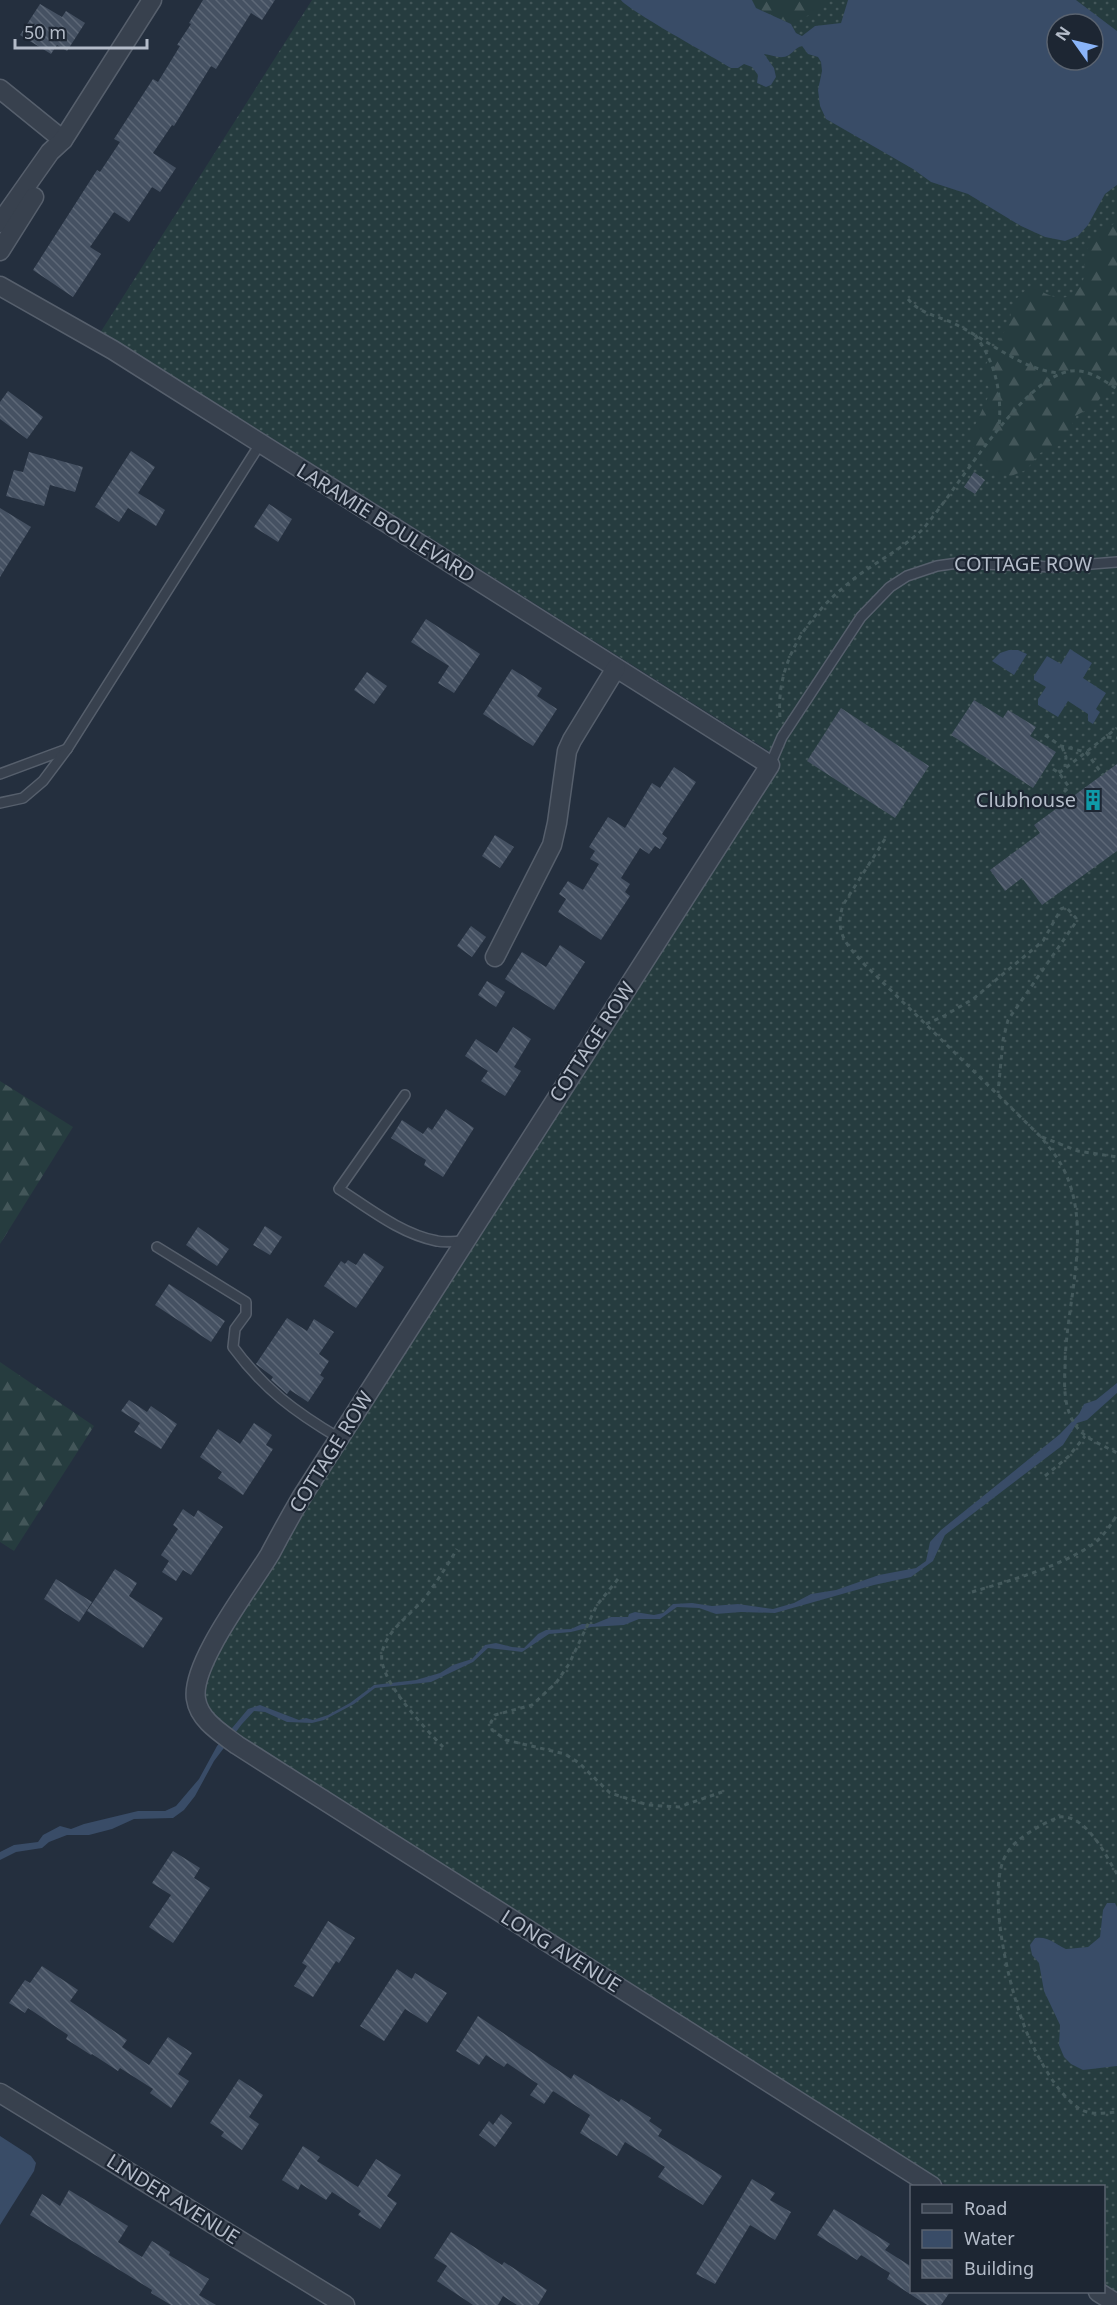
<svg xmlns="http://www.w3.org/2000/svg" width="1117" height="2305" font-family="'Noto Sans',sans-serif">
<style>
.grass{fill:url(#grass-dots);fill-rule:evenodd}
.forest{fill:url(#forest-firs)}
.water{fill:#394c67;fill-rule:evenodd}
.building{fill:url(#building-back-hatch)}
.lines{fill:none;stroke-linecap:round;stroke-linejoin:round}
.lane-casing{stroke:#565f6c;stroke-width:12}
.street-casing{stroke:#565f6c;stroke-width:21}
.path{stroke:#44595c;stroke-width:3;stroke-dasharray:4.5 4.5;stroke-linecap:butt}
.lane{stroke:#38414e;stroke-width:9}
.street{stroke:#38414e;stroke-width:18}
.labels{text-anchor:middle;stroke-width:4.5;stroke-linejoin:round;paint-order:stroke}
.street-label{font-size:20px;fill:#b4bcc9;stroke:#1d2633}
.poi-label{font-size:20px;fill:#b4bcc9;stroke:#1d2633;text-anchor:end}
</style>
<defs>
<pattern id="grass-dots" width="8" height="8" patternUnits="userSpaceOnUse" patternTransform="scale(1.5)"><rect width="8" height="8" fill="#263c3f"/><path d="M2 2h.1M6 6h.1" fill="none" stroke="#435659" stroke-width="1.8" stroke-linecap="round"/></pattern>
<pattern id="forest-firs" width="22" height="20" patternUnits="userSpaceOnUse" patternTransform="scale(1.5)"><rect width="22" height="20" fill="#263c3f"/><path d="M5 1l3.5 6h-7zM16 11l3.5 6h-7z" fill="#435659"/></pattern>
<pattern id="building-back-hatch" width="6" height="6" patternUnits="userSpaceOnUse" patternTransform="scale(1.5)"><rect width="6" height="6" fill="#455162"/><path d="M-1 5l2 2M0 0l6 6M5-1l2 2" fill="none" stroke="#5d6877"/></pattern>
</defs>
<rect width="100%" height="100%" fill="#242f3e"/>
<path class="grass" d="M312,0H1117V2294L1104,2285V2186H948L238,1737C210,1713 199,1710 207,1672L312,1491L780,758L251,425L100,333ZM1057,24H1093V60H1057Z"/>
<g class="forest">
<path d="M752,0H829L817,11L791,24L756,8Z"/>
<path d="M1117,222V389L1107,390L1094,406L1077,415L1061,445L1040,453L1026,470L1011,476L997,474L986,467L973,447L972,432L988,397L989,388L985,379V366L1010,321L1011,310L1016,299L1026,290L1036,288C1058,303 1079,302 1085,273C1086,267 1083,260 1085,254C1090,240 1104,229 1117,222Z"/>
<path d="M0,1081L73,1127L0,1244Z"/>
<path d="M0,1362L94,1426L14,1551L0,1542Z"/>
</g>
<g class="water">
<path d="M621,0H752L756,8L791,24L796,33L802,36L815,26L841,23L848,0H1076L1117,31V185L1105,194L1088,225L1078,236L1065,241L1045,237L1021,226L968,194L931,182L913,169L826,119L820,106L818,90L822,71L821,62L818,57L808,54L802,46C795,48 795,51 789,55C781,60 772,55 764,54L774,68L776,77L771,85L766,87L757,83L758,75L752,67L744,64L738,68H731C715,58 626,9 621,0ZM1057,24H1093V60H1057Z"/>
<path d="M1070,649L1092,663L1083,678L1106,693L1096,709L1100,712L1093,724L1088,721V714L1068,701L1058,717L1038,705V699L1046,687L1034,680V676L1047,656L1061,664Z"/>
<path d="M1009,650H1018L1027,654L1014,675L992,661L1000,653Z"/>
<path d="M1117,1383V1393L1087,1420L1077,1423L1063,1445L945,1535L933,1561L911,1577L874,1585L775,1613L741,1612L716,1614L699,1608L677,1607L660,1619H639L624,1625L591,1627L571,1632L549,1634L522,1652L488,1648L473,1662L431,1682L375,1688L354,1704L324,1720L312,1723L287,1722L265,1712L254,1711L242,1724L214,1761L195,1796L184,1810L173,1818L134,1819L112,1829L89,1835H67L49,1842L42,1848L16,1852L0,1860V1852L14,1845L38,1842L43,1835L60,1826L71,1829L84,1824L138,1811H165L176,1806L199,1779L217,1746L248,1709L260,1705L299,1720L306,1718L313,1720L328,1715L350,1703L374,1685L416,1680L440,1673L453,1665L472,1659L485,1645L496,1643L512,1647L524,1648L538,1634L546,1630L571,1629L582,1624H594L611,1617H628L629,1614L635,1612L654,1615L663,1613L673,1604L692,1603L712,1606L738,1604L773,1609L794,1603L811,1594L836,1590L879,1575L916,1568L926,1561L930,1542L941,1530L1060,1434L1079,1414L1084,1404L1096,1400Z"/>
<path d="M1107,1903H1115L1117,1907V2066L1083,2070L1071,2064L1064,2057L1059,2045L1060,2025L1044,1991L1039,1963L1032,1955L1030,1945L1035,1938C1049,1936 1055,1944 1066,1949L1088,1947L1100,1937L1103,1910Z"/>
<path d="M0,2136L31,2156L36,2163L34,2171L0,2225Z"/>
</g>
<g class="building">
<path d="M203,0H275L262,20L251,13L216,69L211,66L174,126L172,125L153,153L176,168L160,192L152,187L129,222L114,212L90,247L101,254L73,297L33,270L97,170L100,172L120,142L114,139L153,79L158,82L180,46L177,45L191,24L189,23Z"/>
<path d="M40,4L62,17L66,11L85,23L67,51L57,45L51,54L20,35Z"/>
<path d="M8,391L43,417L27,439L0,419V402Z"/>
<path d="M131,451L155,467L138,493L165,510L156,526L128,508L119,522L95,507Z"/>
<path d="M29,452L83,467L75,492L50,485L44,506L6,496L14,470L23,472Z"/>
<path d="M974,472L985,480L975,494L964,487Z"/>
<path d="M269,504L292,519L278,542L254,527Z"/>
<path d="M0,508L31,527L0,577Z"/>
<path d="M426,619L480,654L454,693L438,683L449,666L411,642Z"/>
<path d="M512,669L542,688L537,696L557,709L533,746L483,714Z"/>
<path d="M367,672L387,686L374,704L354,690Z"/>
<path d="M974,700L1003,718L1008,710L1036,727L1030,736L1056,752L1033,788L951,735Z"/>
<path d="M841,708L929,766L895,818L807,761Z"/>
<path d="M1117,764V851L1042,905L1022,878L1005,891L990,870L1040,833L1034,825Z"/>
<path d="M674,767L696,782L662,834L667,838L660,849L655,846L649,854L640,848L621,878L630,884L625,892L630,896L601,940L558,912L566,899L559,894L568,881L583,890L599,864L590,859L595,851L589,847L608,817L625,828L652,783L660,788Z"/>
<path d="M495,835L514,847L500,868L482,856Z"/>
<path d="M471,926L486,937L472,957L457,946Z"/>
<path d="M560,945L585,962L554,1010L505,979L522,952L546,967Z"/>
<path d="M487,981L505,992L496,1007L478,995Z"/>
<path d="M513,1027L531,1039L514,1067L521,1071L505,1096L481,1081L488,1071L465,1056L476,1039L497,1053Z"/>
<path d="M446,1109L474,1128L443,1177L424,1165L426,1160L391,1138L402,1120L423,1134L428,1127L432,1130Z"/>
<path d="M265,1226L282,1237L270,1255L253,1245Z"/>
<path d="M198,1227L229,1249L217,1266L186,1245Z"/>
<path d="M364,1253L384,1267L356,1308L324,1286L341,1261L345,1264L348,1260L356,1265Z"/>
<path d="M169,1284L225,1321L211,1342L155,1305Z"/>
<path d="M287,1318L307,1331L314,1319L334,1332L319,1354L329,1361L320,1375L324,1378L308,1402L290,1390L287,1394L271,1380L273,1377L256,1364Z"/>
<path d="M129,1400L147,1412L151,1406L177,1424L161,1449L134,1432L140,1423L121,1411Z"/>
<path d="M254,1423L272,1435L266,1445L273,1449L243,1495L218,1478L222,1472L200,1457L218,1429L240,1444Z"/>
<path d="M183,1509L194,1517L198,1510L223,1527L191,1575L183,1570L176,1581L162,1572L169,1561L161,1555L178,1529L173,1525Z"/>
<path d="M115,1569L137,1583L129,1596L163,1618L143,1648L87,1611Z"/>
<path d="M56,1579L92,1602L79,1622L44,1599Z"/>
<path d="M173,1851L200,1868L194,1878L210,1888L173,1943L149,1927L171,1895L152,1883Z"/>
<path d="M328,1921L355,1938L339,1963L336,1961L313,1997L294,1986L307,1966L302,1963Z"/>
<path d="M42,1966L78,1990L70,2001L127,2040L122,2047L149,2065L168,2037L192,2053L178,2074L189,2081L171,2108L150,2093L153,2089L120,2068L118,2071L92,2054L91,2055L66,2039L68,2035L28,2008L25,2013L9,2003L25,1980L30,1983Z"/>
<path d="M397,1969L412,1979L415,1973L447,1993L427,2023L405,2009L384,2041L360,2026Z"/>
<path d="M478,2016L571,2079L574,2074L619,2102L621,2099L651,2118L649,2121L662,2130L658,2136L722,2176L703,2205L658,2177L665,2167L625,2142L617,2156L580,2133L590,2115L553,2091L544,2104L530,2095L538,2084L507,2063L504,2067L486,2055L479,2065L456,2051Z"/>
<path d="M239,2079L263,2095L249,2117L259,2124L242,2150L221,2136L224,2132L210,2123Z"/>
<path d="M501,2114L512,2123L495,2147L479,2135L489,2121L493,2125Z"/>
<path d="M303,2146L320,2157L317,2161L358,2187L376,2159L401,2175L387,2196L397,2203L380,2229L358,2215L361,2211L332,2192L326,2200L301,2184L298,2190L282,2180Z"/>
<path d="M752,2179L775,2193L770,2200L791,2212L775,2240L750,2225L715,2284L696,2274Z"/>
<path d="M69,2190L128,2226L118,2242L142,2257L152,2241L170,2252L169,2255L209,2279L199,2295L216,2305H171L151,2293L152,2290L30,2215L42,2194L60,2206Z"/>
<path d="M834,2209L890,2244L885,2250L912,2267V2292H950L941,2305H927L887,2279L890,2273L861,2255L857,2260L817,2235Z"/>
<path d="M451,2232L502,2265L504,2262L547,2290L538,2305H517L503,2296L498,2305H473L437,2281L447,2266L434,2258Z"/>
</g>
<g class="lines">
<defs>
<g id="lane">
<path d="M770,765L782,737L861,617L890,587L907,576L937,566L958,563L1054,567L1117,562"/>
<path d="M0,774L67,749"/>
<path d="M0,803L23,798L43,781L67,749L260,444"/>
<path d="M405,1095L339,1189C370,1209 401,1234 437,1241C446,1243 456,1241 465,1241"/>
<path d="M157,1247L246,1302V1314L235,1329L233,1347C264,1389 295,1412 339,1438"/>
</g>
<g id="street">
<path d="M0,89L63,140"/>
<path d="M0,223L50,152L63,140L152,0"/>
<path d="M0,251L34,197"/>
<path d="M0,286L113,350L770,765L301,1498C290,1517 280,1535 270,1554C251,1586 190,1664 196,1699C199,1720 221,1733 237,1745L932,2186"/>
<path d="M495,957L552,845L557,823L567,751L572,740L616,668"/>
<path d="M0,2093L345,2305"/>
<path d="M1098,2292L1117,2304"/>
</g>
</defs>
<use href="#lane" class="lane-casing"/>
<use href="#street" class="street-casing"/>
<g class="path">
<path d="M908,299C921,315 940,316 957,325C989,341 1022,370 1059,373"/>
<path d="M975,335C996,363 1002,393 999,428"/>
<path d="M780,717C775,654 817,604 866,570C885,557 905,546 922,530C956,492 1022,377 1071,371C1088,369 1103,380 1117,389"/>
<path d="M1045,735L1061,746L1086,752L1103,775"/>
<path d="M1107,737L1117,738"/>
<path d="M1062,747L1066,757L1065,767"/>
<path d="M1053,769L1059,773L1069,787L1063,793"/>
<path d="M1059,773L1117,728"/>
<path d="M885,839L843,905C834,934 847,945 865,965L1041,1137C1048,1146 1056,1155 1062,1166C1095,1228 1065,1303 1065,1368C1064,1388 1064,1409 1076,1426C1085,1439 1103,1445 1117,1453"/>
<path d="M926,1024L944,1016L973,999L1043,941L1061,909L1066,907L1076,918V922L1008,1020L1003,1040L998,1093"/>
<path d="M1042,1137L1078,1151L1117,1157"/>
<path d="M1045,1476L1069,1456L1085,1436"/>
<path d="M618,1579L597,1605L569,1664L556,1683L532,1705L495,1715L491,1722L492,1730L506,1740L565,1754L579,1763L610,1793L648,1805L679,1807L722,1792"/>
<path d="M972,1592C1009,1581 1062,1566 1093,1544C1103,1537 1110,1526 1117,1515"/>
<path d="M443,1747C426,1729 377,1679 382,1653C386,1631 410,1615 424,1599C436,1583 447,1566 457,1549"/>
<path d="M1117,1874C1105,1854 1086,1814 1059,1817C1042,1824 1017,1837 1007,1853C983,1890 1013,2007 1032,2044C1042,2065 1058,2093 1077,2107C1088,2116 1104,2113 1117,2112"/>
</g>
<use href="#lane" class="lane"/>
<use href="#street" class="street"/>
</g>
<defs>
<symbol id="building-bare" viewBox="-9 -9 18 18"><path d="M-4-6H4V6H1V3H-1V6H-4ZM-2.5-4.3h1.7v1.8h-1.7ZM.8-4.3h1.7v1.8H.8ZM-2.5-1h1.7V.8h-1.7ZM.8-1h1.7V.8H.8Z" fill="#0f9aa8" stroke="#1d2633" stroke-width="2.5" paint-order="stroke"/></symbol>
</defs>
<g fill-rule="evenodd">
<use href="#building-bare" x="1078" y="785" width="30" height="30"/>
</g>
<g class="labels">
<g class="street-label">
<text transform="translate(386 523) rotate(32)" y="7">LARAMIE BOULEVARD</text>
<text x="1023" y="571">COTTAGE ROW</text>
<text transform="translate(592 1042) rotate(-57)" y="7">COTTAGE ROW</text>
<text transform="translate(331 1452) rotate(-58)" y="7">COTTAGE ROW</text>
<text transform="translate(561 1951) rotate(32)" y="7">LONG AVENUE</text>
<text transform="translate(173 2199) rotate(32)" y="7">LINDER AVENUE</text>
</g>
<g class="poi-label">
<text x="1076" y="807">Clubhouse</text>
</g>
</g>
<rect x="910" y="2185" width="195" height="108" fill="#1d2633" stroke="#59626f" stroke-width="1.5"/>
<rect x="922" y="2204" width="30" height="9" fill="#38414e" stroke="#59626f" stroke-width="1.5"/>
<text x="964" y="2215" font-size="18" fill="#b4bcc9">Road</text>
<rect x="922" y="2230" width="30" height="18" fill="#394c67" stroke="#59626f" stroke-width="1.5"/>
<text x="964" y="2245" font-size="18" fill="#b4bcc9">Water</text>
<rect x="922" y="2260" width="30" height="18" fill="url(#building-back-hatch)" stroke="#59626f" stroke-width="1.5"/>
<text x="964" y="2275" font-size="18" fill="#b4bcc9">Building</text>
<g transform="translate(1075 42) rotate(304)"><circle r="28" fill="#1d2633" stroke="#59626f" stroke-width="1.5"/>
<path d="M0-4.5L10 22L0 15L-10 22Z" fill="#8ab4f8"/>
<text y="-9" font-size="16" font-weight="bold" text-anchor="middle" fill="#b4bcc9">N</text>
</g>
<path d="M15 39v9h132v-9" fill="none" stroke="#b4bcc9" stroke-width="3"/>
<text x="24" y="39" font-size="18" fill="#b4bcc9" stroke="#1d2633" stroke-width="4.5" paint-order="stroke">50 m</text>
</svg>
